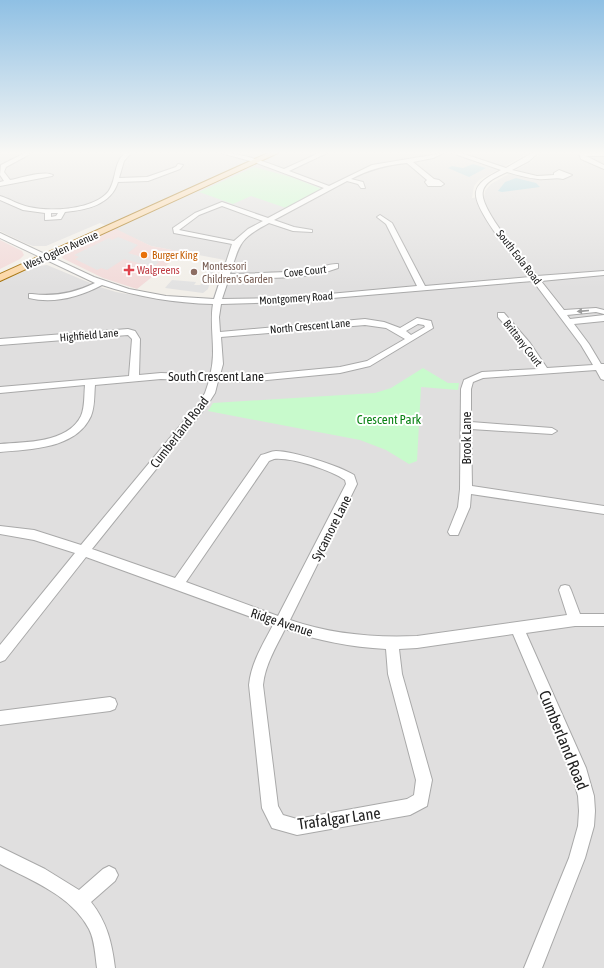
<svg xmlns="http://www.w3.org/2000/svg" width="604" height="968" font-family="'Asap Condensed',sans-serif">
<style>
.residential{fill:#e0dfdf}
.commercial{fill:#f2dad9}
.park{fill:#c8facc}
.parking{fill:#e2e2e2}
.water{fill:#aad3df}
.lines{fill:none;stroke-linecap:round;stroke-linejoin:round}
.minor-casing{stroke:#a9a9a9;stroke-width:2}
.major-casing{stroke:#a06b00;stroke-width:2}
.minor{fill:#fff;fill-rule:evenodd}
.major{fill:#fcd6a4;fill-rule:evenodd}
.oneway{fill:#9c9c9c}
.food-dot{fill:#e8710a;stroke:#fff;stroke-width:1.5}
.health-dot{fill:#e0444e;stroke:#fff;stroke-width:1.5}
.education-dot{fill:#8d6e63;stroke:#fff;stroke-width:1.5}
.labels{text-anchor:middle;stroke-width:4;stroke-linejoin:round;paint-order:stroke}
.far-street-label{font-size:11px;fill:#222;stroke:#fff}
.far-food-label{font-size:11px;fill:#c56008;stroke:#fff;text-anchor:start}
.far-education-label{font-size:11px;fill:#785e54;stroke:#fff;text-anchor:start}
.far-health-label{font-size:11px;fill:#be3a42;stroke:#fff;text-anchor:start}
.street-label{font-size:13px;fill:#222;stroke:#fff}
.park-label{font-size:13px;fill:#0c8416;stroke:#fff}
.near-street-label{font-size:16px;fill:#222;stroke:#fff}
</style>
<rect width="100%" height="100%" fill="#f2efe9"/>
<path class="residential" d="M0,153H528L479,180L474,186L472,198L484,197L485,191L491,184L532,161L541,153H604V968H0V282L34,267L47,265L100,287L116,292L156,299L211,304L225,260L151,246L100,223L46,246H33L25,243L0,231Z"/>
<g class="commercial">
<path d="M114,228L151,246L183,252L137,289L103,278L62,258L65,252Z"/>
<path d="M0,240L22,251L24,255L20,259L0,269Z"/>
</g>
<g class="park">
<path d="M254,167L291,177L322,189L286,208L251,196L233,204L199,192Z"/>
<path d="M423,368L448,383H459L458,390L421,387L417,461L409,464L386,450L360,440L208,411L213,403L375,393L391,388Z"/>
</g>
<g class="parking">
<path d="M118,237L138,245L128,253L159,262L153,267L124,259L107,270L101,268L97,270L75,259L79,257L74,255L109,238L112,240Z"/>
<path d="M214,269L208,289L203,293L165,288L172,280L196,282L194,285H200L204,282L207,270Z"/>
</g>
<g class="water">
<path d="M473,164L486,168L469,177L448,168L452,166L463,168Z"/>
<path d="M516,178L536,183L540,187L502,192L498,191L505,182Z"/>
</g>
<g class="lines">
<defs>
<g id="minor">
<path d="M25,153L30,154L6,167L4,172L10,180C20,178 45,170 53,175L52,176L0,186V182L4,181L0,175L1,165Z"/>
<path d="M125,153H131L124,161L119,178L147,177L176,167L178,164L183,165L180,169L148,181L118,182C111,205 86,210 65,212L61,219L45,220V213L23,210L0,200V196C10,199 19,205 29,207C50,212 93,210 108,192C117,180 113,163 125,153ZM51,213H58L56,216L51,217Z"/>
<path d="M221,153C243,153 264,162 284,169L319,153H327L289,171L329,186L372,165L444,153L433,158L413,162L434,179L439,180L444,184L441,186H428L425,182L427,180L407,163C386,165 370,169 351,179L363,182L365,188H361L358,184L347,181L274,220L294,227L312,230V232L293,231L269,223C239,239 240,243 230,274C256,273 282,273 308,270C316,269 331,263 338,264V268C307,280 262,278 229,278L222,299L285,298L417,286L386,224L377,217L380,215L392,223L425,286L530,277C517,261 473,210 476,192C478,181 492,175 501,170L452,153H461L506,168L532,153H538L529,161L512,170L537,176L554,175V173L559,170L572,175L563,179C556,177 546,180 538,179C527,178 517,175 507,172C499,176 485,181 483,191C478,208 525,261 537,276L604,271V275L541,281L564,310L596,308L604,310V314L596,312L567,315L570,319L604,315V321L574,324L589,344L601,364H604V380L601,379L596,370L483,378L473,382L471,389V422L552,428L557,431L552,434L471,429L472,486L604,506V514L471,494L470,507L458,535H450L448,532L458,507L460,489L461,389L464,380L482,372L538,369L524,346L498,317V313H504L530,343L547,368L593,365L581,345L533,281L285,302L221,304L219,317L220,332L365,319L384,322L400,328L417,318L431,321L433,328L370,366L340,373L247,382L218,381L215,393L206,407L92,549L175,578L261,455C266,454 271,451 276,451C293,451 340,466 354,475L357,484L290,620C331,634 374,638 417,636L567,615L559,590L561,586L565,585L569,586L571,590L580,614H604V626H575L526,633L586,768L594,796L595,811L594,826L585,858L542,968H524L569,858L578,826L579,811L578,796L570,768L513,634L417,648L399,649L402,674L432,780L427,806L410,815L297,835L272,828L262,808L249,685C251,663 263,644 273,625L86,557L5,660L0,662V645L75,553L34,540L0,534V526L34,530L81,545L199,403L205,393L209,381L161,379L95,385C94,395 95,406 91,416C76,449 31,449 0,452V444C25,442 68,443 81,416C85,407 84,395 85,385L0,393V387L129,376L132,339L128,335L0,345V339L128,329L135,331L140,339L139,375L161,373L210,375C217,352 209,327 213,304C175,303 138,297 102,285C79,297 54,304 29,298V294H32C55,297 74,293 95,283L0,238V233L94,277L129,289L166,296L214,299L232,244L174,233L173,228L195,213L222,202L268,218L324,188L254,162ZM222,206L263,221L248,229L234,241L179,230L199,215ZM418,324L424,325L425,327L411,335L406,331ZM365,325L386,328L405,339L367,361L340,367L247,376L220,375L223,364L221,337ZM274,459C291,457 331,470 345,480L346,484L278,616L186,582L269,461ZM285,629C318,641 351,647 386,649L388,674L416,780L414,795L407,799L297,819L283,815L278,806L263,685C265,665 276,647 285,629Z"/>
<path d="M579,153H604V156H586L604,165V169L581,159Z"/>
<path d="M110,697L115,699L117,704L115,709L110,711L0,725V711Z"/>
<path d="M0,847L45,869L79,890L103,869L109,866L115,869L118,875L115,881L91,902C107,922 112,943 115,968H97C95,955 95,941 89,929C71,895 32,881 0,864Z"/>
</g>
<path id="major" d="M268,153H278L0,281V274Z"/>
</defs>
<use href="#minor" class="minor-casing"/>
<use href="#major" class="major-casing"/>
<use href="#minor" class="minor"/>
<use href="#major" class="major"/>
</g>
<defs><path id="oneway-solid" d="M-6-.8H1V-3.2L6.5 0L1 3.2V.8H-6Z"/></defs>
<use class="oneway" href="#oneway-solid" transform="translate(583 311) rotate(175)"/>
<linearGradient id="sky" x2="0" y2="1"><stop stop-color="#8fc0e4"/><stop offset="0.53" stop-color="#f9f8f5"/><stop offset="1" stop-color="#f9f8f5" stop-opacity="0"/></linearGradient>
<rect width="604" height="288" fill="url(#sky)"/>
<circle class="food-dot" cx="144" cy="255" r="4"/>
<path class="health-dot" d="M127 264h4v4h4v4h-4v4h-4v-4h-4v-4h4z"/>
<circle class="education-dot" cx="194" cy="272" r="4"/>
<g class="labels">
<g class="far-street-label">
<text transform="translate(61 250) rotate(-24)" y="4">West Ogden Avenue</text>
<text transform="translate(519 257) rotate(52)" y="4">South Eola Road</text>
<text transform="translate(305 271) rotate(-6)" y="4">Cove Court</text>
<text transform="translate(296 298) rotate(-4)" y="4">Montgomery Road</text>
<text transform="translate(310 326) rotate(-5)" y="4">North Crescent Lane</text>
<text transform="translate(89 335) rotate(-5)" y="4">Highfield Lane</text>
<text transform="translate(523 343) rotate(52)" y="4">Brittany Court</text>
</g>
<g class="far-food-label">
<text x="152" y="259">Burger King</text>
</g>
<g class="far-education-label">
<text x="202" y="270">Montessori<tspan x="202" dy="13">Children's Garden</tspan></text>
</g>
<g class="far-health-label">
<text x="137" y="274">Walgreens</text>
</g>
<g class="street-label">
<text x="216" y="381">South Crescent Lane</text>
<text transform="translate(179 432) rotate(-52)" y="5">Cumberland Road</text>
<text transform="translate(466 438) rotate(-90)" y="5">Brook Lane</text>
<text transform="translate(331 528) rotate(-63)" y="5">Sycamore Lane</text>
<text transform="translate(282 622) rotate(18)" y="5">Ridge Avenue</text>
</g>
<g class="park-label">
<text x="389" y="424">Crescent Park</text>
</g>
<g class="near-street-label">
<text transform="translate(564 740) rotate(68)" y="6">Cumberland Road</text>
<text transform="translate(339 818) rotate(-8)" y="6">Trafalgar Lane</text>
</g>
</g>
</svg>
